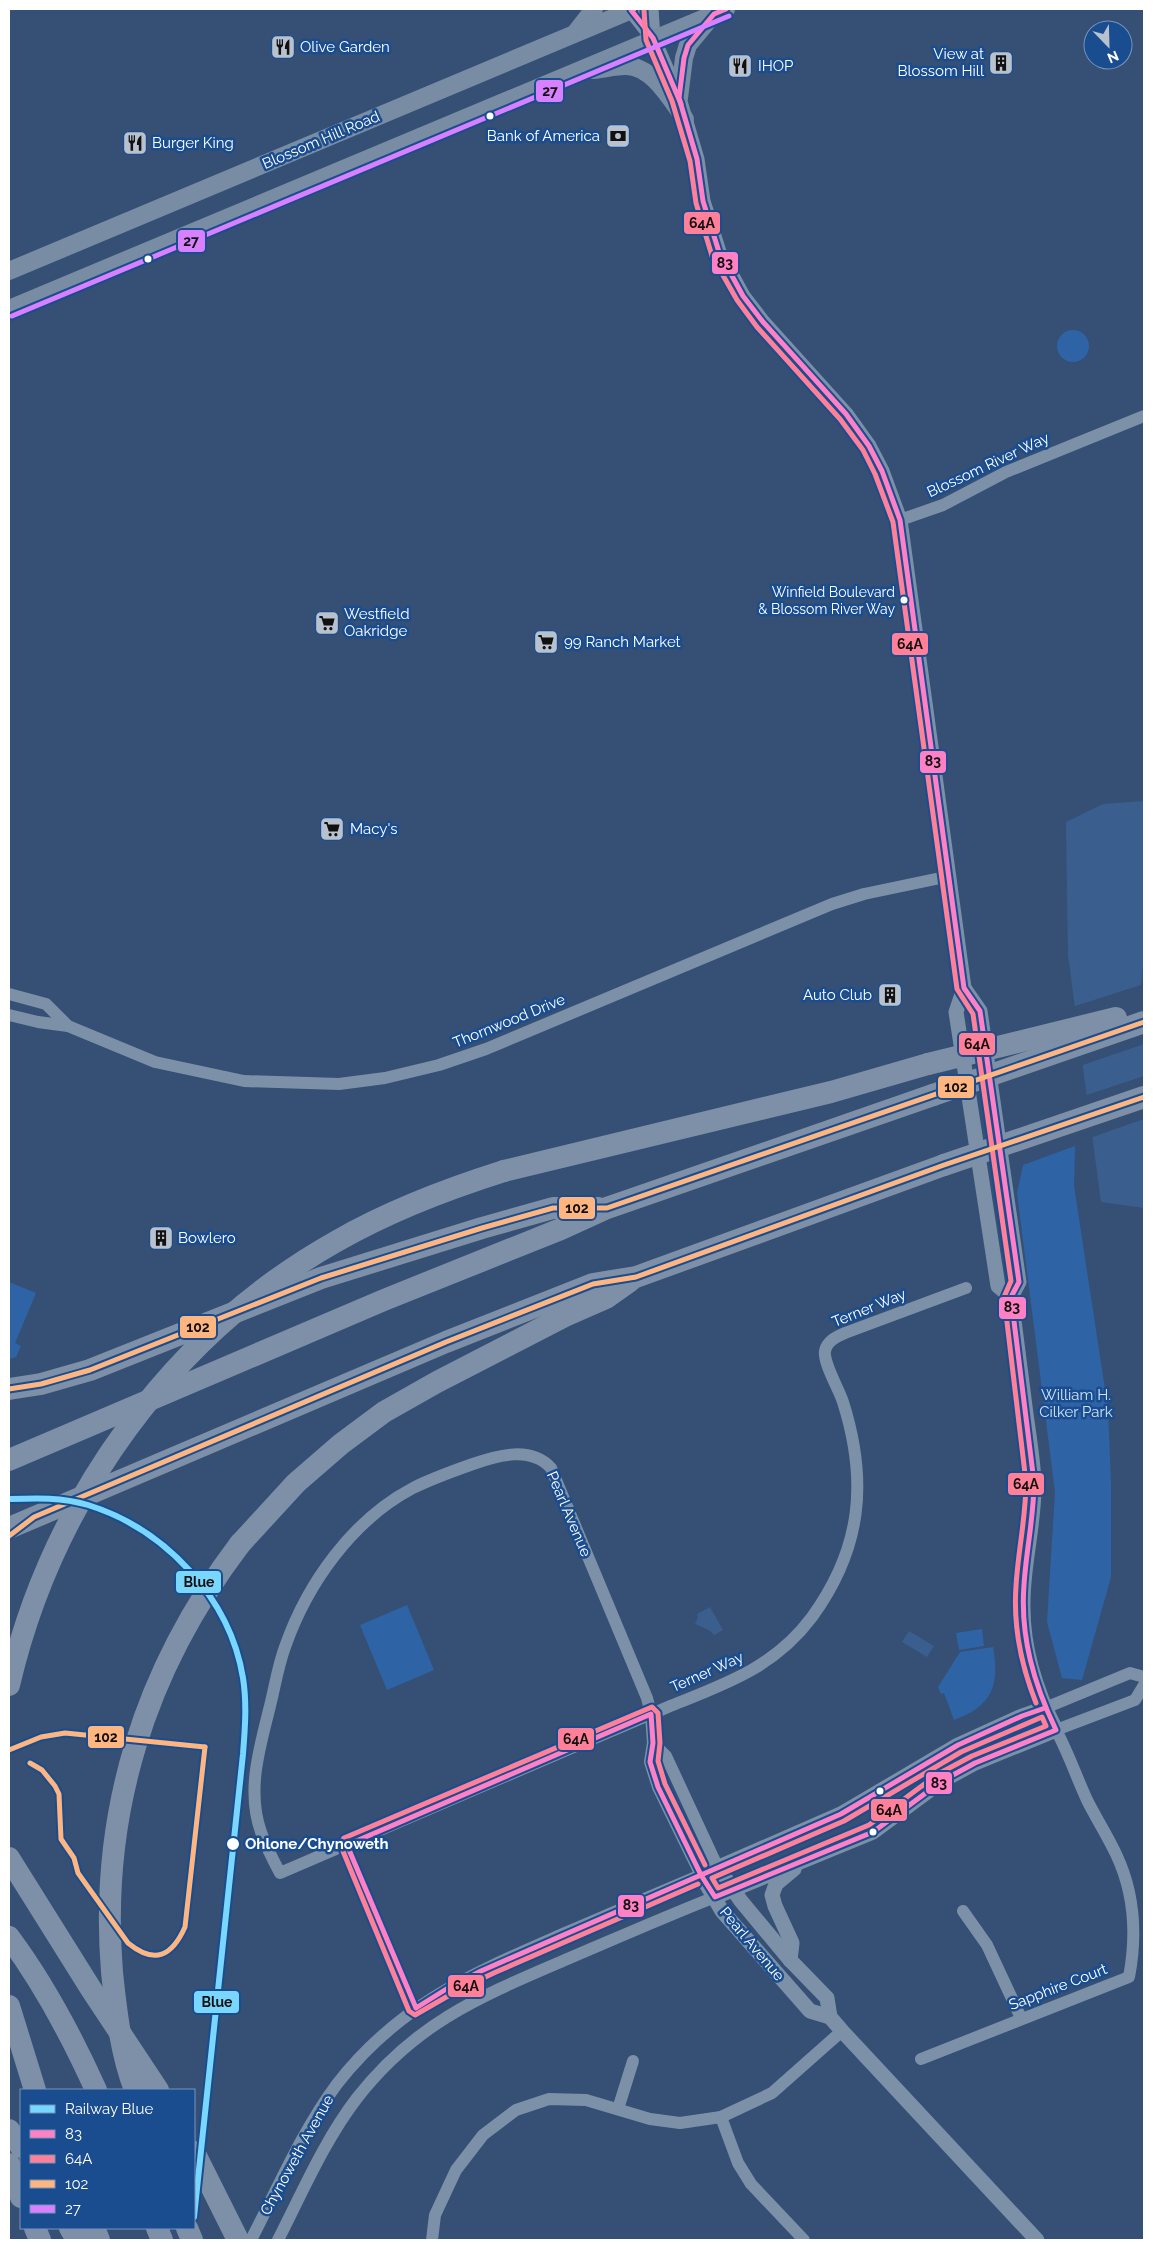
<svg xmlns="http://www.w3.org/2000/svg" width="1153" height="2249" font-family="Raleway,sans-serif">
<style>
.green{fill:#2e64a6}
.water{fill:#3a5f8e}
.pier{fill:#355074}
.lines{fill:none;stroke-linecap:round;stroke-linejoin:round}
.minor{stroke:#7c90a8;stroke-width:12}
.tertiary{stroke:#7c90a8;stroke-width:15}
.secondary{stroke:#788ca4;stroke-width:18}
.motorway{stroke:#7d90a7;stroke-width:22}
.motorway-bridge{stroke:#7d90a7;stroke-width:22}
.bus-1-casing{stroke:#1a4d8f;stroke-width:9}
.bus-2-casing{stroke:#1a4d8f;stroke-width:9}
.bus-3-casing{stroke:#1a4d8f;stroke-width:9}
.bus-4-casing{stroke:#1a4d8f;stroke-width:9}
.bus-1{stroke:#ff80c5;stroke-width:5}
.bus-2{stroke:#ff8098;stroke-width:5}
.bus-3{stroke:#ffb580;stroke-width:5}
.bus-4{stroke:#d880ff;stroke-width:5}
.rail-1-casing{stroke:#1a4d8f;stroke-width:10}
.rail-1{stroke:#79d6fc;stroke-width:6}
.bus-dot{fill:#fff;stroke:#1a4d8f;stroke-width:2}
.labels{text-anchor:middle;stroke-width:5;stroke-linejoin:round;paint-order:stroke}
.bus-label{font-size:14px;fill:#fff;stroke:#1a4d8f;text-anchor:end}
.poi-label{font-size:15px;fill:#fff;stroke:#1a4d8f;text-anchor:start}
.street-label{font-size:15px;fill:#fff;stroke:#1a4d8f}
.park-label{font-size:15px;fill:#cee2fa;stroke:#1a4d8f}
.stop-label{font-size:15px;font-weight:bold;fill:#fff;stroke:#1a4d8f;text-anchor:start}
.line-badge{stroke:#1a4d8f;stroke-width:2}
.pale-badge-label{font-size:14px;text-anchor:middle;font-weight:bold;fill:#111}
</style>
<rect width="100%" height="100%" fill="#355074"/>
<g class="green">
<circle cx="1073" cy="346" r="16"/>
<path d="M1075,1146L1074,1186L1108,1409L1111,1483V1577L1082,1680L1062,1678L1047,1622L1055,1492L1017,1193L1023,1165Z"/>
<path d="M9,1282L36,1293L15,1343L21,1346L16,1357L9,1359Z"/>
<path d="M407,1605L434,1670L387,1690L360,1625Z"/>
<path d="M982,1629L984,1646L959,1650L956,1633Z"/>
<path d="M993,1647C1000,1686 992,1706 954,1720L944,1693L941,1694L938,1687L960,1652Z"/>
</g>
<g class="water">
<path d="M1144,801V953L1140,998L1144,1022V1208L1101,1202L1068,955L1066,822L1103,804Z"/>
<path d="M710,1607L723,1630L714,1635L709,1630L695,1624L698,1618L697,1614Z"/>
<path d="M909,1631L934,1646L927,1657L902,1642Z"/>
</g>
<g class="pier">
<path d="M1144,984V1044L1080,1066L1072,1007Z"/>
<path d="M1144,1076V1119L1090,1138L1084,1096Z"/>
</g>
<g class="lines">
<g class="minor">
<path d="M900,520L943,505L1006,472L1144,416"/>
<path d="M9,994L46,1004L68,1026"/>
<path d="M9,1015L38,1022L68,1026L155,1062L244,1081L339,1084L385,1078L439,1065L486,1049L832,904L864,894L950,876"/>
<path d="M1045,1708L1130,1673L1144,1677"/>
<path d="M653,1743L666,1756L718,1868"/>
<path d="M963,1911L987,1945L1021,2018"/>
<path d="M921,2059L1129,1977C1137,1935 1135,1894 1116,1854C1107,1835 1096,1818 1087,1800C1076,1776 1068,1752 1056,1730L1135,1700L1144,1685"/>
<path d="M618,2109L633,2061"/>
<path d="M721,2117L738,2163L751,2184L804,2240"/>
<path d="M251,2240C278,2188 302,2131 337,2084C400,2003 474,1973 565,1933C610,1914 655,1894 701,1875L658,1787L650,1762L653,1743L651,1714L647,1698L551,1468C531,1446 498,1455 473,1464C453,1471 433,1478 413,1488C352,1520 307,1584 285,1647C278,1666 275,1686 270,1706C260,1747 246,1790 261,1832C266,1846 273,1860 280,1873C379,1831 478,1789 576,1746C607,1733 637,1720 668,1707C725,1684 774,1668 812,1617C862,1548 868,1481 843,1402C839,1389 823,1363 825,1351C827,1341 836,1337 845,1333L966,1288"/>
<path d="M278,2240C302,2193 324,2141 357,2098C418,2020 484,1995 572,1957C619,1937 667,1916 715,1897"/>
<path d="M432,2240L435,2215L456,2170L483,2135L516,2110L549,2099L586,2100L650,2119L680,2123L721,2117L772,2093L842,2031"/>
</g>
<g class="tertiary">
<path d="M630,9L653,38L679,98L697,159L703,201L719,252L743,296L763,322L846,414L869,446L882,471L900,520L964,988L956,1012L998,1286L1011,1297"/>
<path d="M651,9L653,38"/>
<path d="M718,1868L741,1901L790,1960L827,1998L830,2017L842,2031L1037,2240"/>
<path d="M715,1897L873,1832L942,1781L975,1763L1056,1730C1036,1691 1022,1647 1023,1602C1023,1562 1035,1523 1034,1482C1033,1459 1029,1436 1026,1414C1021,1375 1016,1336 1011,1297L1019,1282L980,1011L964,988"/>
<path d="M790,1960L792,1943L775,1906L772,1895L776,1884L794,1869"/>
<path d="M830,2017L810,2011L722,1911L701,1875L841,1814L958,1745L1022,1716L1045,1708"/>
</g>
<g class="secondary">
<path d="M576,32L594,9"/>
<path d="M593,70C604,69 615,66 625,66C652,65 671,100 685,119"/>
<path d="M679,98L684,58L688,45L712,16"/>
<path d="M9,271L634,9"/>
<path d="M9,309L726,9"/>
</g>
<g class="motorway">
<path d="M504,1171L831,1092L928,1064"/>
<path d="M9,1389L41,1384L90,1370L321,1278L482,1228L553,1208H598"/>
<path d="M9,1460L384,1300L561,1229L607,1208L933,1095"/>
<path d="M9,1528L446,1342L593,1284L636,1277L944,1165"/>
<path d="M240,1544L296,1483L341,1444L384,1412L437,1382L565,1316L606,1298L630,1281"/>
<path d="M9,1858L91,1989L158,2090"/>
<path d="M9,1937C44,1984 72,2037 96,2090"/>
<path d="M9,2006L35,2090"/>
<path d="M9,2130L21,2147"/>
<path d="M194,2152L238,2240"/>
<path d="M9,2164L21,2197"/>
<path d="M35,2228L40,2240"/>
<path d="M70,2228L77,2240"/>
<path d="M94,2228L99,2240"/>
<path d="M157,2228L162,2240"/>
<path d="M187,2228L192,2240"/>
</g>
<g class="motorway-bridge">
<path d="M928,1064L1116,1018"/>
<path d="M933,1095L1144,1022"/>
<path d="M944,1165L1144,1097"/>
<path d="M9,1685C52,1501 171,1334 337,1241C389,1211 447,1189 504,1171"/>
<path d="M135,2090C121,2054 116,2011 112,1972C99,1813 145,1669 240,1544"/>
</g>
<defs>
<g id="bus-1">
<path d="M634,9L631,10L653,38L681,104"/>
<path d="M651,1714L653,1743L650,1762L658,1787L701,1875L481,1971L448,1988L416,2008L347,1845Z"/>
<path d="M701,1875L715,1897L873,1832L942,1781L975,1763L1056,1730C1034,1684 1020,1637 1024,1585C1026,1551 1034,1517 1034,1482L1011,1297L1019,1282L980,1011L964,988L900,520L882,471L869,446L846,414L763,322L743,296L719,252L703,201L697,159L679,98L684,58L688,45L714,14L726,9"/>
<path d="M701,1875L841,1814L958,1745L1022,1716L1045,1708"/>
</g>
<g id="bus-2">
<path d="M644,10L646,40L672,101L690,161L696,203L712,256L737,300L757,327L840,419L863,450L875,474L893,522L957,989L973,1014L1011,1281L1004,1297L1026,1482C1026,1517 1018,1551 1016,1586C1013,1627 1021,1665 1036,1703"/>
<path d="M1042,1717L1046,1726L972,1756L938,1774L869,1825L718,1888L712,1878L844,1821L961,1752Z"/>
<path d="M698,1884L496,1972L462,1988L415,2015L409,2011L340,1844L344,1838L652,1707L658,1713L660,1743L658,1761L665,1784L705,1865"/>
</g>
<g id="bus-3">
<path d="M9,1389L41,1384L90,1370L321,1278L482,1228L553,1208H607L1144,1022"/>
<path d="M9,1536L34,1517L446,1342L593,1284L636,1277L944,1165L1144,1097"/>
<path d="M9,1750L41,1737L65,1733L205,1747"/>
<path d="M30,1763L42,1770L55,1786L59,1794L61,1839L74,1858L78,1873L128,1943C155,1965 172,1956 185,1927L205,1747"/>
</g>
<path id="bus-4" d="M12,316L729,16"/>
</defs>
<use href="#bus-1" class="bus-1-casing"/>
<use href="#bus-2" class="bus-2-casing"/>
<use href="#bus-3" class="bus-3-casing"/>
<use href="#bus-4" class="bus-4-casing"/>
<use href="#bus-1" class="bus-1"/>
<use href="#bus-2" class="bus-2"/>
<use href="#bus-3" class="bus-3"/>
<use href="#bus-4" class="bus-4"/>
<defs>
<path id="rail-1" d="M9,1499C36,1498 62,1497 88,1505C165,1529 230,1598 243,1678C247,1703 245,1729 243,1754L194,2217"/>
</defs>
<use href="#rail-1" class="rail-1-casing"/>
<use href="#rail-1" class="rail-1"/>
</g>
<defs>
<symbol id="restaurant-square" viewBox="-11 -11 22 22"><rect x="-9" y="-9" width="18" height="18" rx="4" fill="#b8c2ce" stroke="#1a4d8f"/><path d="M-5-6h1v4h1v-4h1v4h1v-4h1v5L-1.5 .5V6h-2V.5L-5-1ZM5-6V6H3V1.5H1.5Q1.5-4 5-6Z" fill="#111"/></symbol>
<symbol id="building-square" viewBox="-11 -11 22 22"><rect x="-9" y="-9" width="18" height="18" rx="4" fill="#b8c2ce" stroke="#1a4d8f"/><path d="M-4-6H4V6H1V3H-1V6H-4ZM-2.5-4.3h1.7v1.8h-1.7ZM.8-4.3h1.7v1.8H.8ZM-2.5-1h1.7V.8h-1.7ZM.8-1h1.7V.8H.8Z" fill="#111"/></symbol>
<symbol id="bank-square" viewBox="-11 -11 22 22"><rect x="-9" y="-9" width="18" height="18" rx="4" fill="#b8c2ce" stroke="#1a4d8f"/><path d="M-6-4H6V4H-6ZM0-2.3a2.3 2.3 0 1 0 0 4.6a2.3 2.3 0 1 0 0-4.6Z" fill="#111"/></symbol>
<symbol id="supermarket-square" viewBox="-11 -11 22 22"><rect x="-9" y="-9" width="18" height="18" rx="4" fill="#b8c2ce" stroke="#1a4d8f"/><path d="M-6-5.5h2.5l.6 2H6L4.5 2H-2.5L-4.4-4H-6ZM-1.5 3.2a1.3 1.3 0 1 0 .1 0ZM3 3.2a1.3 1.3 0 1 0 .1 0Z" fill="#111"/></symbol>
</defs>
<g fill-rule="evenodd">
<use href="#restaurant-square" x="269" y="33" width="28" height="28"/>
<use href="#building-square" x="987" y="49" width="28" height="28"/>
<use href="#restaurant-square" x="726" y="52" width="28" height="28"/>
<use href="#bank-square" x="604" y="122" width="28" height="28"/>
<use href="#restaurant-square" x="121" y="129" width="28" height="28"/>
<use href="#supermarket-square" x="313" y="609" width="28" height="28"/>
<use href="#supermarket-square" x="532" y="628" width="28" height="28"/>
<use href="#supermarket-square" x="318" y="815" width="28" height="28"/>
<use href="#building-square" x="876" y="981" width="28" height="28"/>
<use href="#building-square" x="147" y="1224" width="28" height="28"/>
</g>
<g class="bus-dot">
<circle cx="490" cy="116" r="4.5"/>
<circle cx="148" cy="259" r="4.5"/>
<circle cx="904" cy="600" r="4.5"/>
<circle cx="880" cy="1791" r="4.5"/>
<circle cx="873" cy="1832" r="4.5"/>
<circle cx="233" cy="1844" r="7"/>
</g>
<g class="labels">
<g class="bus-label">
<text x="895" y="597">Winfield Boulevard<tspan x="895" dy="17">&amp; Blossom River Way</tspan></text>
</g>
<g class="poi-label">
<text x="300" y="52">Olive Garden</text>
<text x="984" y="59" text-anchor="end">View at<tspan x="984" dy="17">Blossom Hill</tspan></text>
<text x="758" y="71">IHOP</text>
<text x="600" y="141" text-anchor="end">Bank of America</text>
<text x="152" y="148">Burger King</text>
<text x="344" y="619">Westfield<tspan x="344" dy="17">Oakridge</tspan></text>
<text x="564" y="647">99 Ranch Market</text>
<text x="350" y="834">Macy's</text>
<text x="872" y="1000" text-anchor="end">Auto Club</text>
<text x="178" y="1243">Bowlero</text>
</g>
<g class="street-label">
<text transform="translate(321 140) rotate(-23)" y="5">Blossom Hill Road</text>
<text transform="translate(988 465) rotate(-25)" y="5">Blossom River Way</text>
<text transform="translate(509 1021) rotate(-22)" y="5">Thornwood Drive</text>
<text transform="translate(869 1308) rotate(-22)" y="5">Terner Way</text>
<text transform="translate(569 1514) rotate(67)" y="5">Pearl Avenue</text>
<text transform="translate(707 1672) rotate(-24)" y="5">Terner Way</text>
<text transform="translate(752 1944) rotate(50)" y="5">Pearl Avenue</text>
<text transform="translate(1058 1987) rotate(-21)" y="5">Sapphire Court</text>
<text transform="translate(297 2155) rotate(-61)" y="5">Chynoweth Avenue</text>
</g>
<g class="park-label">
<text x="1076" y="1400">William H.<tspan x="1076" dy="17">Cilker Park</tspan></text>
</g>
<g class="stop-label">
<text x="245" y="1849">Ohlone/Chynoweth</text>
</g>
</g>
<g class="line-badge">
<rect x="535" y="79" width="29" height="24" rx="5" fill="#d880ff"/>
<rect x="683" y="211" width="38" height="24" rx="5" fill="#ff8098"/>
<rect x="177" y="229" width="29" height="24" rx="5" fill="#d880ff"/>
<rect x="711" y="251" width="28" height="24" rx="5" fill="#ff80c5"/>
<rect x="891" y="632" width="38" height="24" rx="5" fill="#ff8098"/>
<rect x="919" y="750" width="28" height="24" rx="5" fill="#ff80c5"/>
<rect x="958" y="1032" width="38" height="24" rx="5" fill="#ff8098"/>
<rect x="937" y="1075" width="38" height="24" rx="5" fill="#ffb580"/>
<rect x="558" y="1196" width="38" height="24" rx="5" fill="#ffb580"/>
<rect x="998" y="1296" width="29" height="24" rx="5" fill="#ff80c5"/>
<rect x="179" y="1315" width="38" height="24" rx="5" fill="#ffb580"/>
<rect x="1007" y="1472" width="38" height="24" rx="5" fill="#ff8098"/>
<rect x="175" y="1570" width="47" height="24" rx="5" fill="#79d6fc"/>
<rect x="87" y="1725" width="38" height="24" rx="5" fill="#ffb580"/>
<rect x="557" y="1727" width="38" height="24" rx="5" fill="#ff8098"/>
<rect x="925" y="1771" width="28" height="24" rx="5" fill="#ff80c5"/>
<rect x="870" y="1798" width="38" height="24" rx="5" fill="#ff8098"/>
<rect x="617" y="1894" width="28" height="24" rx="5" fill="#ff80c5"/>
<rect x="447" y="1974" width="38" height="24" rx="5" fill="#ff8098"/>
<rect x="193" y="1990" width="47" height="24" rx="5" fill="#79d6fc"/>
</g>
<g class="pale-badge-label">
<text x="550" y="96">27</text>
<text x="702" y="228">64A</text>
<text x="191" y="246">27</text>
<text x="725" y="268">83</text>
<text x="910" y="649">64A</text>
<text x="933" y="766">83</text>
<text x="977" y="1049">64A</text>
<text x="956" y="1092">102</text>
<text x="577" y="1213">102</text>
<text x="1012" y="1312">83</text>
<text x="198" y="1332">102</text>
<text x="1026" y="1489">64A</text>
<text x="199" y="1587">Blue</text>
<text x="106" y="1742">102</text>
<text x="576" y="1744">64A</text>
<text x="939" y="1788">83</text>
<text x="889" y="1815">64A</text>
<text x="631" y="1910">83</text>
<text x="466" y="1991">64A</text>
<text x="217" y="2007">Blue</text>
</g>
<rect width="1153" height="2249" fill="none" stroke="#ffffff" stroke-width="20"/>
<rect x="20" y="2089" width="175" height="140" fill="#1a4d8f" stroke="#7694bc"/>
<rect x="30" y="2105" width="25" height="8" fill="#79d6fc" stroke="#7694bc"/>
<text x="65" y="2114" font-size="15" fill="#ffffff">Railway Blue</text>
<rect x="30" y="2130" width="25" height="8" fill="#ff80c5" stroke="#7694bc"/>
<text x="65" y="2139" font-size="15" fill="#ffffff">83</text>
<rect x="30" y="2155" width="25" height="8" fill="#ff8098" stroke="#7694bc"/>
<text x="65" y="2164" font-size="15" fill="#ffffff">64A</text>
<rect x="30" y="2180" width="25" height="8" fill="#ffb580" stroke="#7694bc"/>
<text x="65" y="2189" font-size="15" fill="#ffffff">102</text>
<rect x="30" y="2205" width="25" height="8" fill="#d880ff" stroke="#7694bc"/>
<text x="65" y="2214" font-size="15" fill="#ffffff">27</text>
<g transform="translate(1108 45) rotate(157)"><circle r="24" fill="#1a4d8f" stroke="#7694bc"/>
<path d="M0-4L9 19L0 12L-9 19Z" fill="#b8c2ce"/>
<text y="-8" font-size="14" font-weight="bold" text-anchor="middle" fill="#ffffff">N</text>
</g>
</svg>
